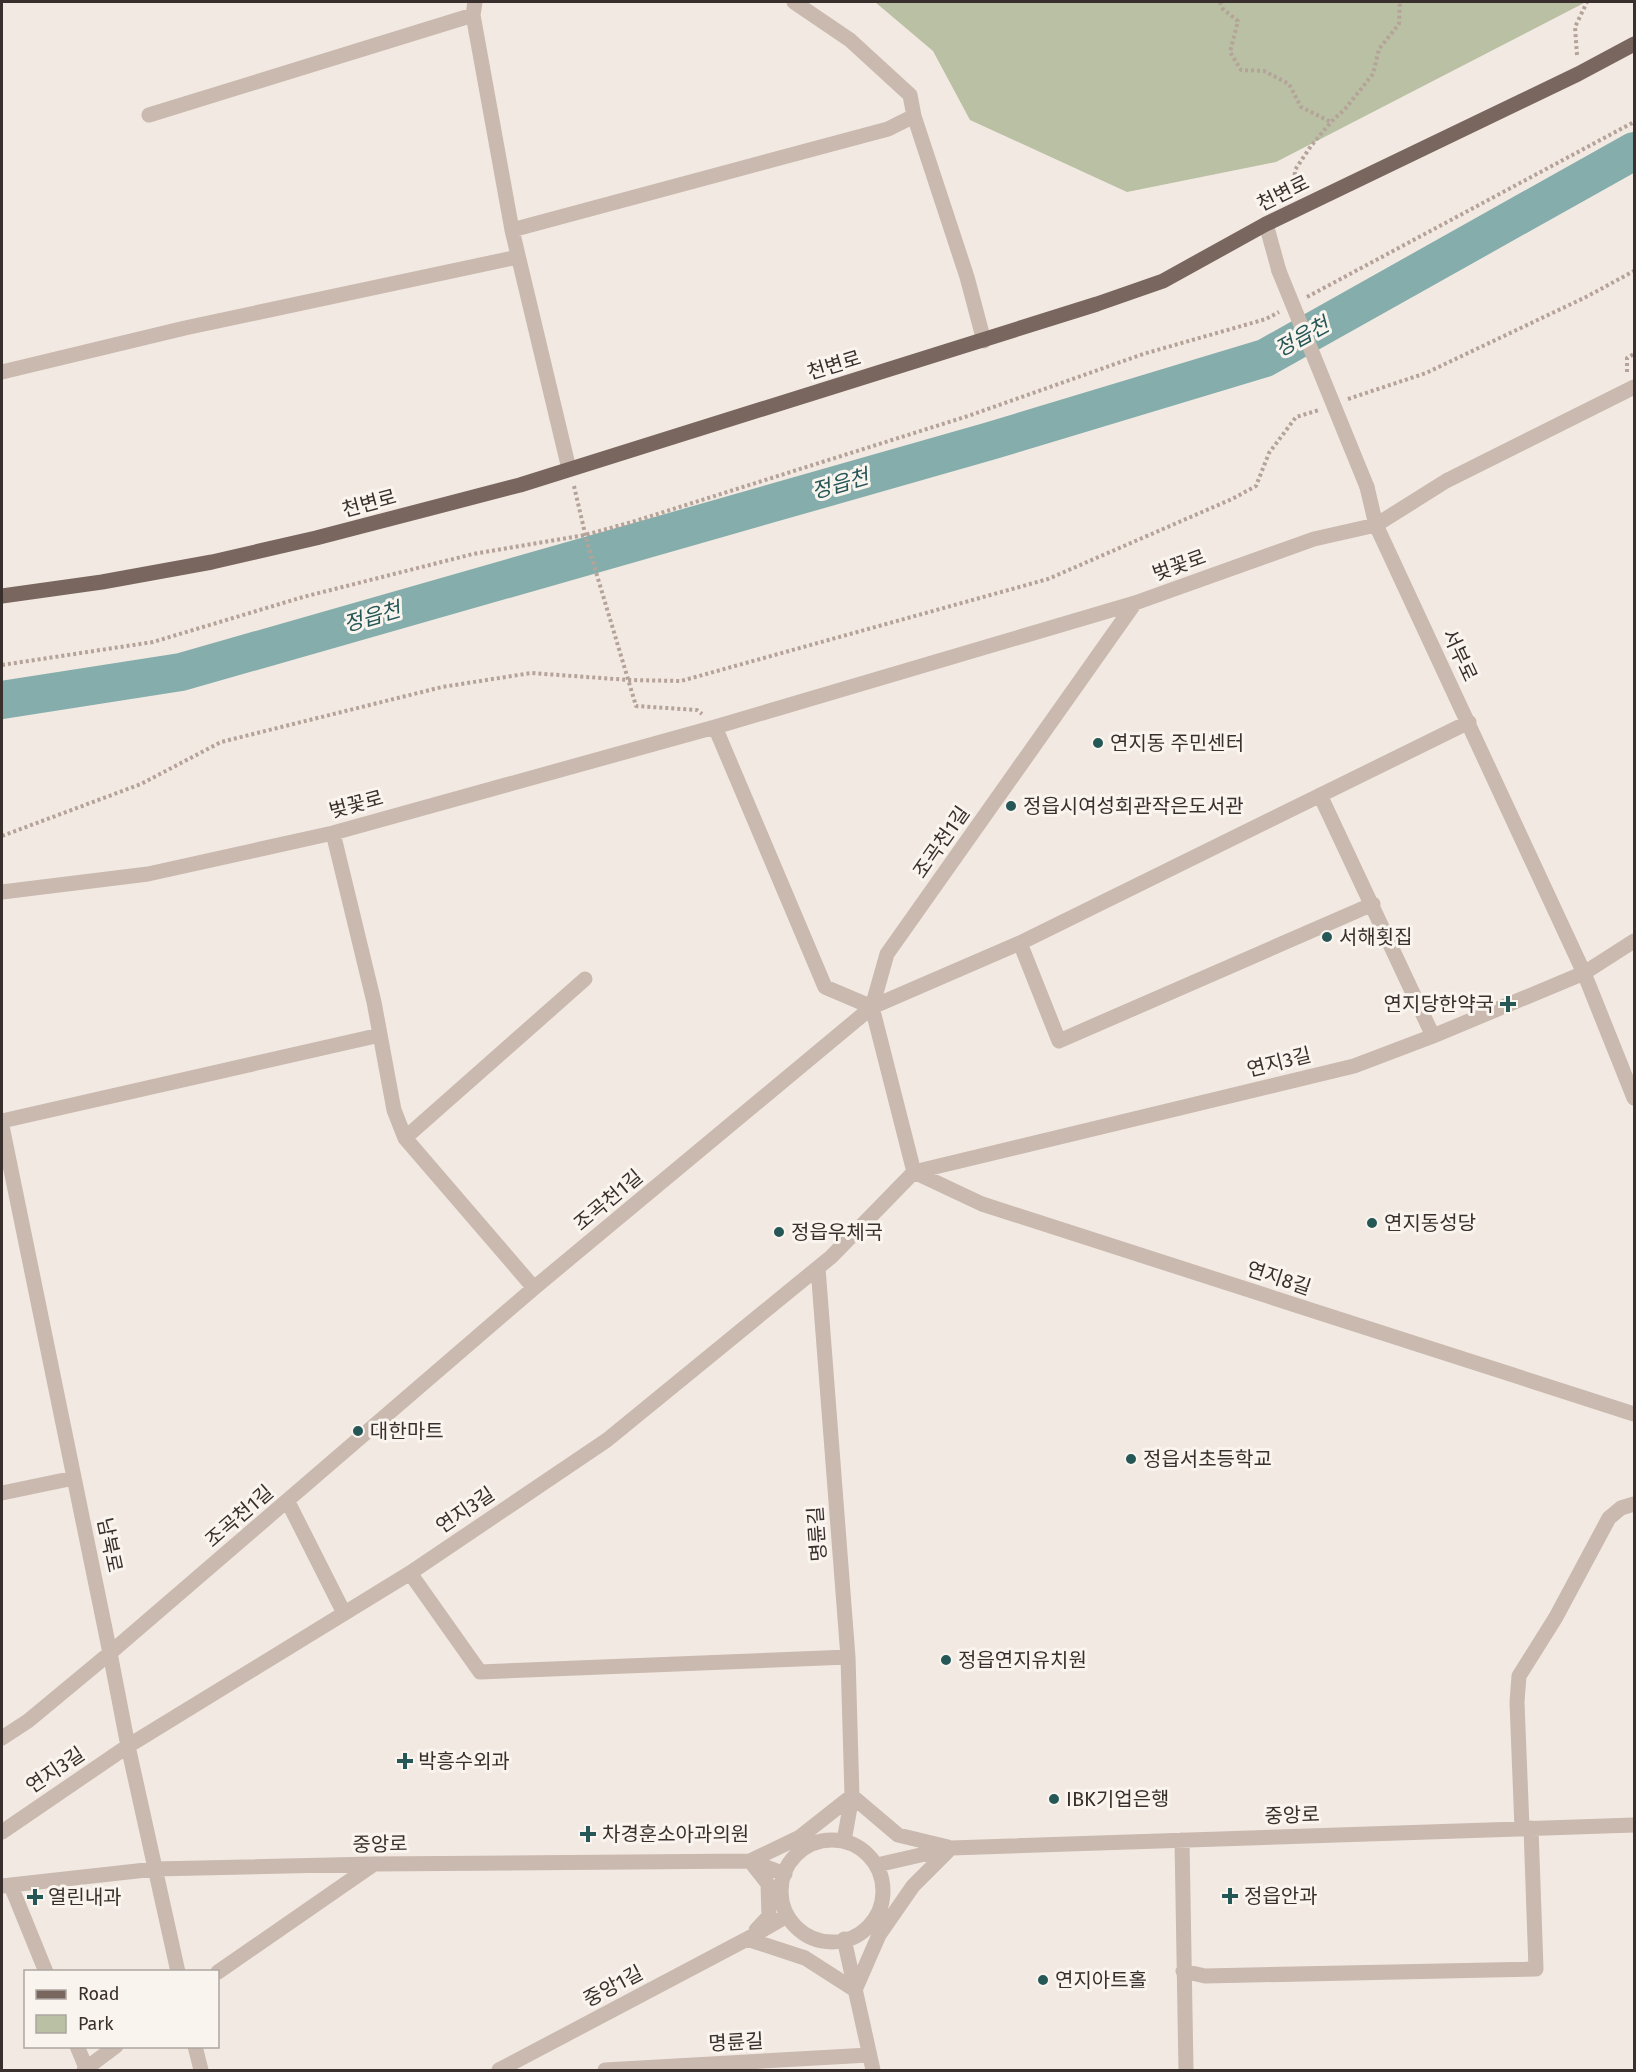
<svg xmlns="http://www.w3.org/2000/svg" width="1636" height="2072" viewBox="0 0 1636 2072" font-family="'Fira Sans','Noto Sans KR',sans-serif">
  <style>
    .green { fill: #b9c0a3 }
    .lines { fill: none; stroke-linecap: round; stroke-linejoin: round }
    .river { stroke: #84adab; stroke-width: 38 }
    .path { stroke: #b5a399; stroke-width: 4; stroke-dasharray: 3 3; stroke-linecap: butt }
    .minor { stroke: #c9b9af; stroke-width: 15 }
    .major { stroke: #79665f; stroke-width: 15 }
    .minor-bridge { stroke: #c9b9af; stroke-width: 15 }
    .poi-dot { fill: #255756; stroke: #faf4ef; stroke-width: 2 }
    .labels { text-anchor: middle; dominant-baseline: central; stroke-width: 6; stroke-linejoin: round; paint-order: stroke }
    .street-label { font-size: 20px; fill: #392f2c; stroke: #faf4ef }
    .poi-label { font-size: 20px; fill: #392f2c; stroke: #faf4ef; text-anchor: start }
    .water-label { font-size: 21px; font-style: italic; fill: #255756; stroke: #faf4ef }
  </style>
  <rect width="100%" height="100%" fill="#f2e9e2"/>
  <!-- green -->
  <path class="green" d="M875,2H1586L1276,162L1127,192L970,120L933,51Z"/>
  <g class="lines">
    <!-- river -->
    <path class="river" d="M2,700L181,672L990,441L1265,358L1634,151"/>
    <!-- path -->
    <path class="path" d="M1220,2L1223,9L1238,21L1230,52L1241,70L1264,71L1289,84L1301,107L1331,122
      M1577,55L1575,27L1587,2
      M1294,193L1295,170L1311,146L1331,122L1345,109L1373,74L1379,49L1399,24L1400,2
      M1307,297L1634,122
      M1627,372V358L1634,354
      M1348,399L1426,373L1586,297L1634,271
      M574,486L587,542L636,706L697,710L702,714
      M2,665L153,642L303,597L473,554L585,535L632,522L968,416L1143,354L1266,319L1279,312
      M2,836L141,784L221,742L442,687L531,673L629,680L681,681L1048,579L1232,499L1256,486L1269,453L1296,417L1319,410"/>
    <!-- minor -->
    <path class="minor" d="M475,2L473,15L512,230L569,469
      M794,2L850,40L910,95L914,116L967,277L984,341
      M149,115L473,15
      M1266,224L1279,271
      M512,230L888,129L914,116
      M2,372L185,328L518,257
      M1367,487L1376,525L1584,973L1634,1098
      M715,727L825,987L872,1007
      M1320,795L1433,1036
      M333,833L374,1002L394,1110L405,1138L534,1288
      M2,892L148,874L333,833L715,727L1135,603L1314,539L1376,525L1446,481L1634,387
      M1020,943L1059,1041L1373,904
      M872,1007L914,1172L982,1204L1634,1414
      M872,1007L1020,943L1469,722
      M2,1121L380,1035
      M2,1126L110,1653L128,1746L178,1972
      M405,1138L585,979
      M818,1268L848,1657L852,1796L844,1841
      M2,1493L74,1478
      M288,1502L344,1613
      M410,1573L480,1672L848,1657
      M2,1738L28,1721L110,1653L534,1288L872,1007L887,954L1135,603
      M852,1796L898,1835L948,1847
      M1522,1828L1517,1702L1519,1676L1556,1617L1609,1518L1621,1508L1634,1504
      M2,1832L128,1746L410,1573L607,1440L831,1257L914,1172L1354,1066L1433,1036L1584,973L1634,941
      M1182,1840L1186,2070
      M781 1891a51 51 0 1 1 102 0a51 51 0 1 1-102 0Z
      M750,1861L800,1837L852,1796
      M750,1861L768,1884L769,1916L756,1930
      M877,1865L951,1848L1634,1825
      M2,1886L155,1869L374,1864L750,1861L785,1874
      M11,1886L46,1972
      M747,1939L805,1958L855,1990
      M844,1939L873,2070
      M1183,1971L1205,1976L1536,1969L1531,1828
      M218,1972L374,1864
      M855,1990L879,1935L913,1886L951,1848
      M77,2046L87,2070
      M195,2046L201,2070
      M84,2070L116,2046
      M499,2070L747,1939L787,1916
      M605,2070L869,2055"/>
    <!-- major -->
    <path class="major" d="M2,596L102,582L212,562L316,538L520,485L1097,304L1163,281L1266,224L1578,74L1634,44"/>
    <!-- minor-bridge -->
    <path class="minor-bridge" d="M1279,271L1367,487"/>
  </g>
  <!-- markers -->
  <g class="poi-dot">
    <circle cx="1098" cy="743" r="6"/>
    <circle cx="1011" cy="806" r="6"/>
    <circle cx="1327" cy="937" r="6"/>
    <path d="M1505 995h6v6h6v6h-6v6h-6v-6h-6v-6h6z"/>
    <circle cx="1372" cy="1223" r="6"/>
    <circle cx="779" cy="1232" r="6"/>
    <circle cx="358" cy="1431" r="6"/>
    <circle cx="1131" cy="1459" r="6"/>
    <circle cx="946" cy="1660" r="6"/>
    <path d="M402 1752h6v6h6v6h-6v6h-6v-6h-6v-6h6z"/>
    <circle cx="1054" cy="1799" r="6"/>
    <path d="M585 1825h6v6h6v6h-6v6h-6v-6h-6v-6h6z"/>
    <path d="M1227 1887h6v6h6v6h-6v6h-6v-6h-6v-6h6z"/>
    <path d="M32 1888h6v6h6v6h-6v6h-6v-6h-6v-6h6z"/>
    <circle cx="1043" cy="1980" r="6"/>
  </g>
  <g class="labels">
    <!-- street labels -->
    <g class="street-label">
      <text transform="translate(1283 193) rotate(-26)">천변로</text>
      <text transform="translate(834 365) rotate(-17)">천변로</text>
      <text transform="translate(369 503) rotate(-15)">천변로</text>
      <text transform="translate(1179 565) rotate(-20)">벚꽃로</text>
      <text transform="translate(1460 655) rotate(65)">서부로</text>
      <text transform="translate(356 804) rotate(-15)">벚꽃로</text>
      <text transform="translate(941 842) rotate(-55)">조곡천1길</text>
      <text transform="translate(1279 1062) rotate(-14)">연지3길</text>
      <text transform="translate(608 1200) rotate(-40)">조곡천1길</text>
      <text transform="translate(1279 1278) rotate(18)">연지8길</text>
      <text transform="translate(465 1510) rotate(-34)">연지3길</text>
      <text transform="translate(239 1516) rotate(-41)">조곡천1길</text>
      <text transform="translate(817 1534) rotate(-94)">명륜길</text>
      <text transform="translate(110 1545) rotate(78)">남북로</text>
      <text transform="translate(55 1770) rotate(-34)">연지3길</text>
      <text transform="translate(1292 1815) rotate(-2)">중앙로</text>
      <text transform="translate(380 1844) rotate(-1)">중앙로</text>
      <text transform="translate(613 1986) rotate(-28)">중앙1길</text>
      <text transform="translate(736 2042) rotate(-3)">명륜길</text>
    </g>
    <!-- poi labels -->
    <g class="poi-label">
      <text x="1110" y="743">연지동 주민센터</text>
      <text x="1023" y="806">정읍시여성회관작은도서관</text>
      <text x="1339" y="937">서해횟집</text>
      <text x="1494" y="1004" text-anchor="end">연지당한약국</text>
      <text x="1384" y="1223">연지동성당</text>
      <text x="791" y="1232">정읍우체국</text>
      <text x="370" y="1431">대한마트</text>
      <text x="1143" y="1459">정읍서초등학교</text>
      <text x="958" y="1660">정읍연지유치원</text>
      <text x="418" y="1761">박흥수외과</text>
      <text x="1066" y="1799">IBK기업은행</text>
      <text x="602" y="1834">차경훈소아과의원</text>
      <text x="1244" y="1896">정읍안과</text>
      <text x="48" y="1897">열린내과</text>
      <text x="1055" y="1980">연지아트홀</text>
    </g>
    <!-- water labels -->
    <g class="water-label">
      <text transform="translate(1302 337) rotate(-29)">정읍천</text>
      <text transform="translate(840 484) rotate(-16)">정읍천</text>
      <text transform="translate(372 617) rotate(-16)">정읍천</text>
    </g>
  </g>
  <!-- border -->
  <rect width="1636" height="2072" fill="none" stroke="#392f2c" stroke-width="6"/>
  <!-- legend -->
  <rect x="24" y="1970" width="195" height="78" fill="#faf4ef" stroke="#ada5a1" stroke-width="1.5"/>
  <rect x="36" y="1990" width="30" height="9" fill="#79665f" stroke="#ada5a1" stroke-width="1.5"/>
  <text x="78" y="2000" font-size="18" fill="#392f2c">Road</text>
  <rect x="36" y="2015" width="30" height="18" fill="#b9c0a3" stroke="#ada5a1" stroke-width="1.5"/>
  <text x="78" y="2030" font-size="18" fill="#392f2c">Park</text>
</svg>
